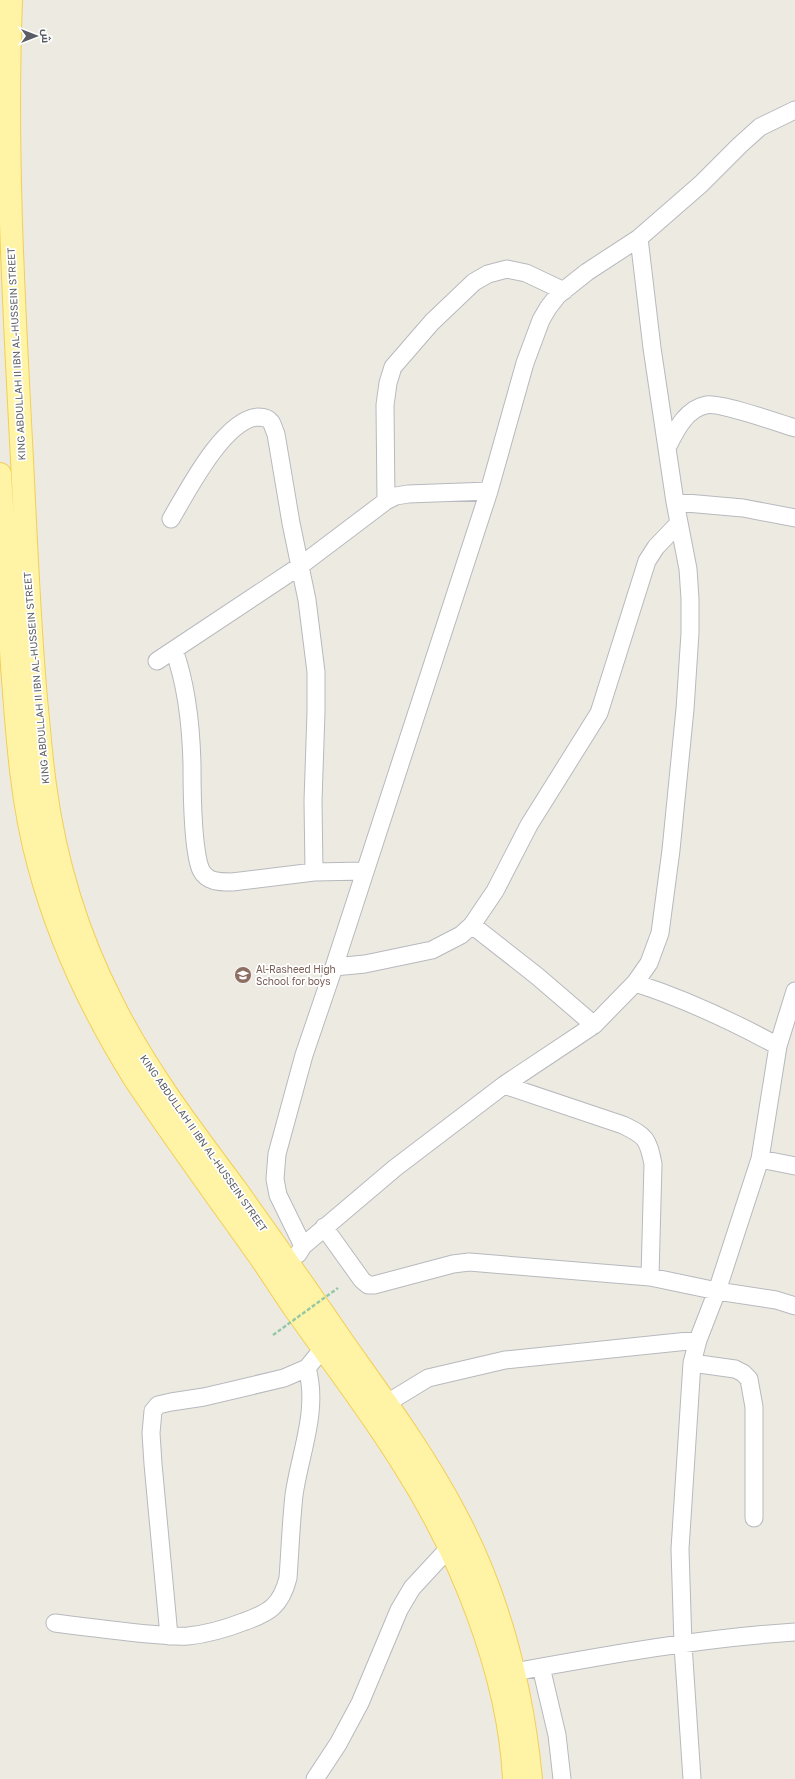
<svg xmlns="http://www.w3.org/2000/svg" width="795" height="1779" viewBox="0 0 795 1779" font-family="'Golos Text',Cairo,sans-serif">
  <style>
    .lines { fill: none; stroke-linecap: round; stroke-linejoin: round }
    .minor-casing { stroke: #b7b9be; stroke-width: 19 }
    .major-casing { stroke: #f3ce55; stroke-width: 24 }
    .minor { stroke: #fff; stroke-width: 17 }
    .major { stroke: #fff4a5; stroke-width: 22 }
    .path-bridge { stroke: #96c7a6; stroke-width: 2.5; stroke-dasharray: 4 2; stroke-linecap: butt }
    .labels { text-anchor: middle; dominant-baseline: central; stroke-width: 3.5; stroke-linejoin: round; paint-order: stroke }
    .street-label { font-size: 10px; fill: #5a5d63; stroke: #fff }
    .education-label { font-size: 10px; fill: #785e54; stroke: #fff; text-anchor: start }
  </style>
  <rect width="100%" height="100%" fill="#edebe1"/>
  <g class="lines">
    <!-- minor casing -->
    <g class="minor-casing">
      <path id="minor" d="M668,446C676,430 686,409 706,405C719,402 779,423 795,428
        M386,501L385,405L388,383L393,367L432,322L474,282L488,274L507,269L526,273L564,291
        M675,502L743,508L795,518
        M171,519C187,492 224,419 258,417C263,417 268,418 271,422C273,425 274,430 276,434L291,523L307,600L316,672V712L313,801L314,872
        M174,650C187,686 191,725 192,764C192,792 192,821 196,849C197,855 198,864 201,870C207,882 219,882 232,882L314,872L365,871
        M157,661L300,566L386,501L396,496L408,494L489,491
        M472,925L537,976L594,1025
        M334,967L365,964L432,950L461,935L472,925L495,891L529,825L599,713L647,561L656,547L679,523
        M635,983C685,999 732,1021 778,1046
        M504,1085L623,1125C646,1136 648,1139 653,1164L650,1277
        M760,1159L795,1166
        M324,1227L362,1280L368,1285H374L453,1264L469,1262L650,1277L717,1291L776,1300L795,1306
        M303,1246L278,1195L275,1179L277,1154L304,1055L334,967L489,491L525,363L541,320L548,308L558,295L587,272L639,238L701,184L740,145L760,127L795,110
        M298,1254L303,1246L395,1168L504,1085L594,1025L635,983L649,963L660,933L671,850L685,709L690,633V599L688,569L675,502L652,348L639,238
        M692,1363L735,1369L743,1373L749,1379L754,1407V1518
        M387,1403L428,1378L505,1360L698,1340
        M55,1623C86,1627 117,1631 148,1634C161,1635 175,1637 188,1636C207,1634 225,1629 243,1622C269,1613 281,1606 288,1578C290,1551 291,1523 294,1495C300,1453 319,1410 307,1368
        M169,1636L153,1464L151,1433L153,1411L158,1405L171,1402L204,1397L284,1378L307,1368L324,1347
        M541,1667L557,1735L562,1779
        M514,1672C607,1655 701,1638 795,1632
        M315,1779L338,1744L360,1703L399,1610L412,1588L449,1548
        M692,1779L683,1645L680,1549L692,1363L698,1340L717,1291L760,1159L778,1046L795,991"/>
    </g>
    <!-- major casing -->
    <g class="major-casing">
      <path id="major" d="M11,0C5,154 14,307 22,460C26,540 29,620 36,699C39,728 41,757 45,785C55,861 78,936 113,1004C146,1070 191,1129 235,1188C272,1240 309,1292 345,1345C384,1400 424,1454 455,1513C499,1595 522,1687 531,1779
        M0,474C4,538 8,602 12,666C17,733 21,801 39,866C59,941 93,1012 134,1078C175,1139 218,1198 260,1257C271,1273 281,1289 292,1305C329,1358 369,1409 403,1464C460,1553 509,1673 514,1779"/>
    </g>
    <!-- minor -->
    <use href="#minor" class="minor"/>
    <!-- major -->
    <use href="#major" class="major"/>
    <!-- path-bridge -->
    <path class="path-bridge" d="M273,1335L338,1288"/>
  </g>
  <!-- icons -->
  <defs>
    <g id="school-disc" transform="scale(0.9)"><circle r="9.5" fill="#8d6e63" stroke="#fff"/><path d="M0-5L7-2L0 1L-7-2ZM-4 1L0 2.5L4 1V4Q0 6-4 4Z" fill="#fff"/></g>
  </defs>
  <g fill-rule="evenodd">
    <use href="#school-disc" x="243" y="975"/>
  </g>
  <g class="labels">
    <!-- street labels -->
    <g class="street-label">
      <text transform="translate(16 354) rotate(-93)">KING ABDULLAH II IBN AL-HUSSEIN STREET</text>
      <text transform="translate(36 678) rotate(-95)">KING ABDULLAH II IBN AL-HUSSEIN STREET</text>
      <text transform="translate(204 1143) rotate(55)">KING ABDULLAH II IBN AL-HUSSEIN STREET</text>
    </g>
    <!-- education labels -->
    <g class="education-label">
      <text x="256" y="969">Al-Rasheed High<tspan x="256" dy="12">School for boys</tspan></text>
    </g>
  </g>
  <!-- north arrow -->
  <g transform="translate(36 36) rotate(90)" stroke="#ffffff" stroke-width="3" paint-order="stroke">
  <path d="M0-3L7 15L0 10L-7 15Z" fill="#5a5d63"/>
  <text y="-6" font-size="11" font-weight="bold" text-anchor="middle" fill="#5a5d63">ش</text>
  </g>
</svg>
